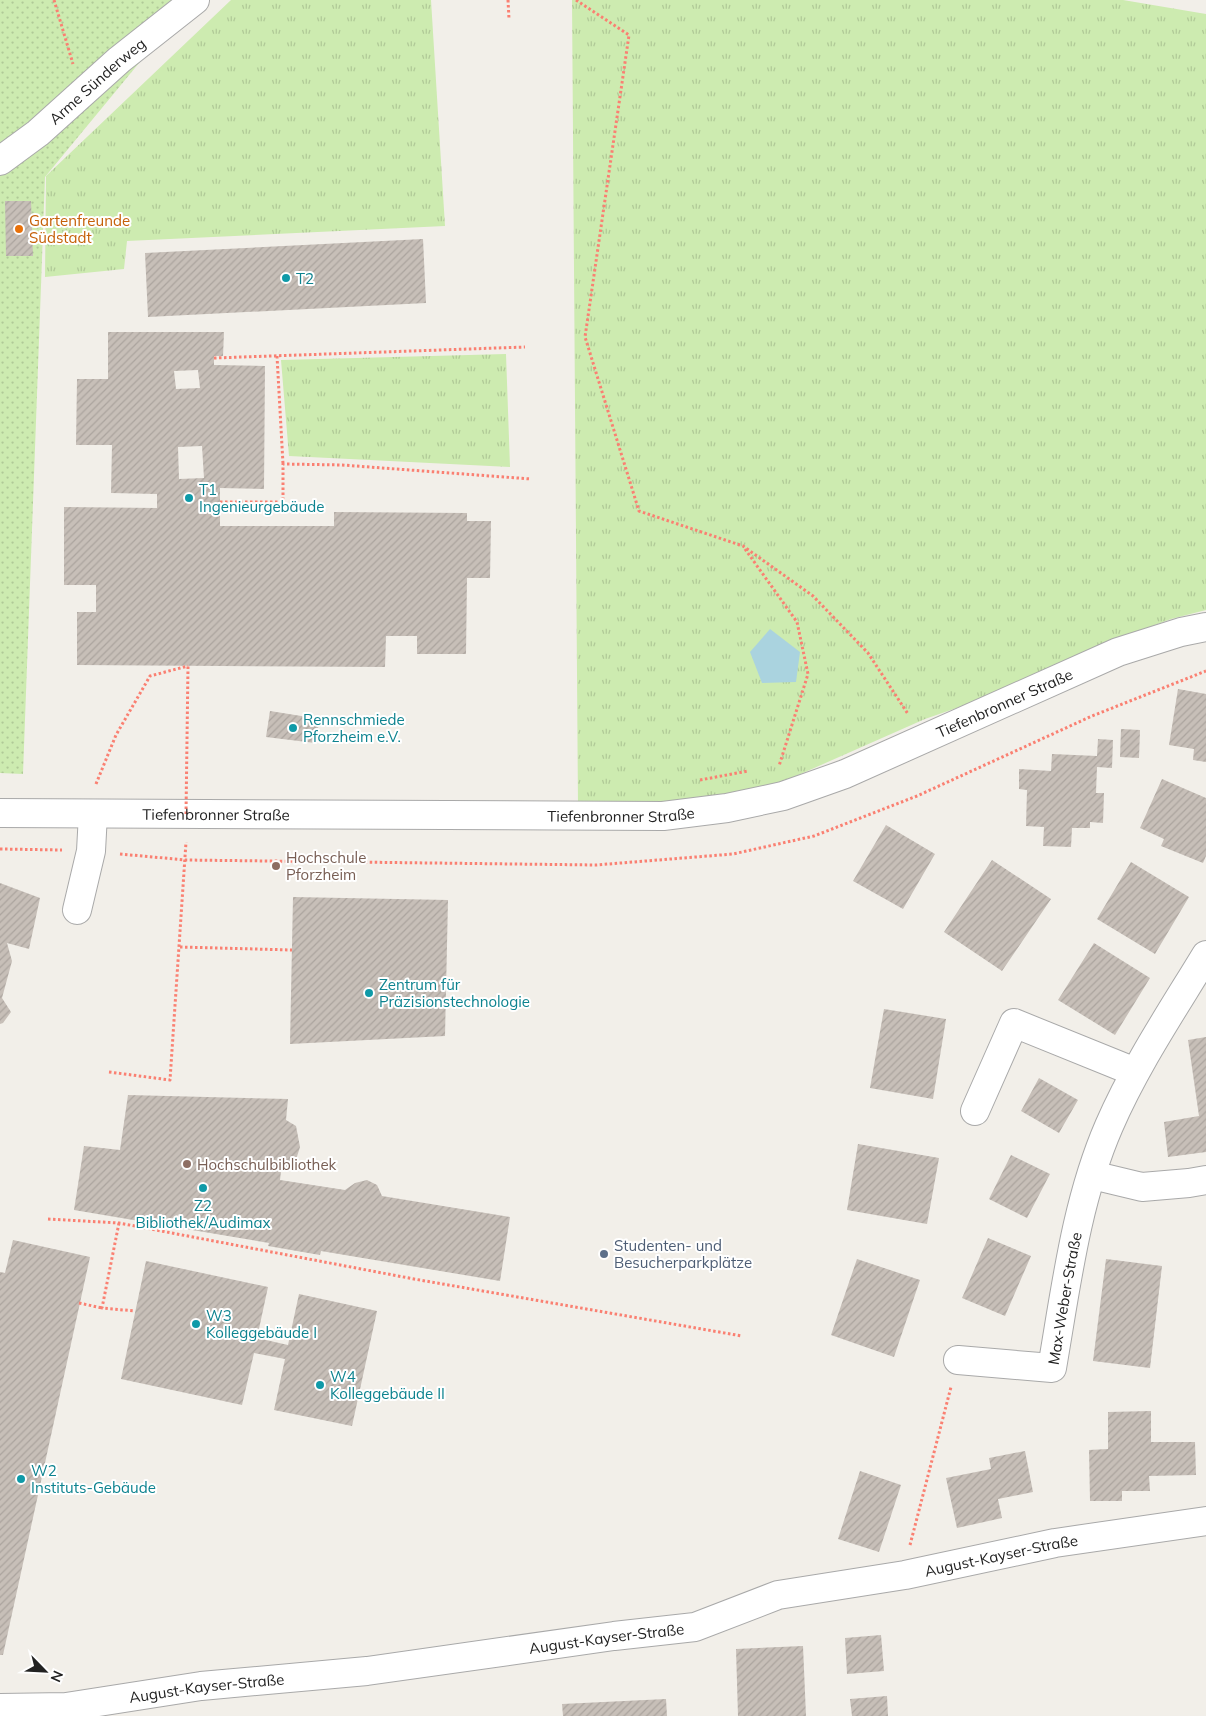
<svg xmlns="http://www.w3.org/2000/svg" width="1206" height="1716" viewBox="0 0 1206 1716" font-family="Mulish,sans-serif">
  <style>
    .grass { fill: url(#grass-tufts) }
    .garden { fill: url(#garden-dots) }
    .water { fill: #aad3df }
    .building { fill: url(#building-hatch); fill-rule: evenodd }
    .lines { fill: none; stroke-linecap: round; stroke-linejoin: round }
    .minor-casing { stroke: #a9a9a9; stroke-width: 30 }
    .path { stroke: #fa8072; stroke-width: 3; stroke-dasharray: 2.5 2.5; stroke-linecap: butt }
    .minor { stroke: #fff; stroke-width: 28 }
    .path-bridge { stroke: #fa8072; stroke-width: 3; stroke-dasharray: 2.5 2.5; stroke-linecap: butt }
    .food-dot { fill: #e8710a; stroke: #fff; stroke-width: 2 }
    .culture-dot { fill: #0f9aa8; stroke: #fff; stroke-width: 2 }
    .education-dot { fill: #8d6e63; stroke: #fff; stroke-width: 2 }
    .service-dot { fill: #5c6f8a; stroke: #fff; stroke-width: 2 }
    .labels { text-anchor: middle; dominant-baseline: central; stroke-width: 4; stroke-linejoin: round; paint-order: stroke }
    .street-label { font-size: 15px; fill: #222; stroke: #fff }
    .food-label { font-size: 15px; fill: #c56008; stroke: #fff; text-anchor: start }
    .culture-label { font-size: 15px; fill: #0d838f; stroke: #fff; text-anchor: start }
    .education-label { font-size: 15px; fill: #785e54; stroke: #fff; text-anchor: start }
    .service-label { font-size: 15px; fill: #4e5e75; stroke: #fff; text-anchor: start }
  </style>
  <defs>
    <pattern id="grass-tufts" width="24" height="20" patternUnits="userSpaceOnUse" patternTransform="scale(1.25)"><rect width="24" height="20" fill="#cdebb0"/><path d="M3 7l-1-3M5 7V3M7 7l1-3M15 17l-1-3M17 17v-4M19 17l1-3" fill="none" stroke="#b0c997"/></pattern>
    <pattern id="garden-dots" width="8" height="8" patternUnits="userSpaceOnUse" patternTransform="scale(1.25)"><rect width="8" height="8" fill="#cdebb0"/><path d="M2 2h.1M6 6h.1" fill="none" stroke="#b0c997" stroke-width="1.8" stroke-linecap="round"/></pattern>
    <pattern id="building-hatch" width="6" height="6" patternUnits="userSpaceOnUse" patternTransform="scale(1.25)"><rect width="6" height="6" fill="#c7bfb8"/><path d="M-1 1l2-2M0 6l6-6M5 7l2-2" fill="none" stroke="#aba49e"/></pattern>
  </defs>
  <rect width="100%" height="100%" fill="#f2efe9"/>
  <!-- grass -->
  <path class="grass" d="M231,0H431L445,226L127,241L124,269L45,277L46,176Z
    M572,0H1123L1206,14V610L1171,619L1094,648L1017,687L925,719L778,784L674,803L578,808Z
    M506,354L510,467L289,456L281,360Z"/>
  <!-- garden -->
  <path class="garden" d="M0,0H191L45,177L23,774L0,773Z"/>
  <!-- water -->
  <path class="water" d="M770,629L800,652L796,682L762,683L750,652Z"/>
  <!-- building -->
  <path class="building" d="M5,201H31L33,256H6Z
    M423,239L426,303L148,317L145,253Z
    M108,332H224L223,356H214V365L265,366L264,489L220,488V526H334V512L467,513V521H491L490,578H467L466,654H417V636H386L385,667L77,665V612H96V585H64V507L157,508V494L111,493L112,445H76L77,379H108ZM198,370L200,388L176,389L174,371ZM202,446L204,478L179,479L178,447Z
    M1178,689L1206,694V762L1193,760L1194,749L1169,745Z
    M270,711L320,719L315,743L266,737Z
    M1121,729L1140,730L1139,758L1120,757Z
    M1098,739L1113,740L1112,768L1097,767L1096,793H1104L1103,823L1090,822V828H1072L1071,847L1043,846L1044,827L1026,826L1027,790L1019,789V769L1051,771L1052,754L1097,756Z
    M1162,779L1206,798V856L1203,863L1161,846L1164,839L1140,828Z
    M886,825L935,854L903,909L853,881Z
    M992,860L1051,899L1002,971L944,932Z
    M1131,862L1189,897L1155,954L1097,919Z
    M0,883L40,898L29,949L7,943L12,961L2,998L11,1012L3,1023L0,1024Z
    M293,897L448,900L445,1036L290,1044Z
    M1094,943L1150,978L1115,1035L1058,1000Z
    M884,1009L946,1019L933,1099L870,1088Z
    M1206,1037V1152L1168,1157L1164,1122L1199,1116L1188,1040Z
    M1039,1078L1078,1100L1059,1133L1021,1111Z
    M128,1095L288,1099L286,1120L296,1126L300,1147L294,1166L281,1171L280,1180L345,1190L355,1183L367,1180L377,1185L382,1196L510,1217L500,1281L321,1251L320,1255L268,1246L269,1243L74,1210L84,1146L120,1150Z
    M858,1144L939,1158L927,1224L847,1210Z
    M1011,1155L1050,1174L1027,1218L989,1199Z
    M988,1238L1031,1256L1005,1316L962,1298Z
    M13,1240L90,1257L3,1655H0V1272L5,1273Z
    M857,1259L920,1280L894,1357L831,1335Z
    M1106,1259L1162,1266L1150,1368L1093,1361Z
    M146,1261L268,1287L257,1338L288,1345L299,1294L377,1311L352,1426L274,1410L285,1359L254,1353L242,1405L121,1379Z
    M1151,1411V1442H1195L1196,1475L1149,1476L1150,1491H1122V1501H1090L1089,1450L1108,1449V1412Z
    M1025,1451L1033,1492L998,1499L1002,1518L957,1528L946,1478L991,1469L989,1458Z
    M860,1471L901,1485L879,1552L838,1539Z
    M881,1635L884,1671L847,1674L845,1638Z
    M803,1646L806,1716H738L736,1649Z
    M887,1696L888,1716H852L850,1699Z
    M666,1699L667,1716H563L562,1704Z"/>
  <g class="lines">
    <!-- minor casing -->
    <g class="minor-casing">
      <g id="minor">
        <path id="s1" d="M0,161L38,133L119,60L195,0"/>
        <path id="s2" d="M0,813L663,816L727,808L783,796L845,774L1118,652L1181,632L1206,627"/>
        <path d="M77,910L91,851L93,814"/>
        <path d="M975,1111L1014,1023L1135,1072"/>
        <path d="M1092,1175L1142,1187L1189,1183L1206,1180"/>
        <path id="s3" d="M958,1360L1052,1368C1066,1287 1076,1202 1109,1126C1135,1066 1172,1011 1206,955"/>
        <path id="s4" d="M0,1708L66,1707L201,1686L367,1671L614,1636L695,1627L778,1595L905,1575L1055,1543L1206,1521"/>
      </g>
    </g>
    <!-- path -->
    <path class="path" d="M54,0L73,64
      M508,0L509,19
      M576,0L629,35L585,337L639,511L743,546L813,596L868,653L908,714
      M277,356L283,464
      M214,358L525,347
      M220,502H283V464L342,465L531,479
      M745,549L797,622L808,674L779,766
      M700,780L748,771
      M96,784L116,735L150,676L188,666
      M0,849L62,850
      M120,854L186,860L596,865L733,854L814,836L917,796L1092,716L1206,671
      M180,947L292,950
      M109,1072L170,1080L186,842
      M48,1219L119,1223L414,1279L742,1336
      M119,1223L102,1308L135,1311
      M79,1303L102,1308
      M910,1545L951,1387"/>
    <!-- minor -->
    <use href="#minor" class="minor"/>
    <!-- path-bridge -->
    <path class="path-bridge" d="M186,814L188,666"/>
  </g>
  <!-- markers -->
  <circle class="food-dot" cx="19" cy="229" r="5"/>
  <g class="culture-dot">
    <circle cx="286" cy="278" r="5"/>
    <circle cx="189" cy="498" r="5"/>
    <circle cx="293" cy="728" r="5"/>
    <circle cx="369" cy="993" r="5"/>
    <circle cx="203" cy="1188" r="5"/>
    <circle cx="196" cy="1324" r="5"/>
    <circle cx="320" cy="1385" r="5"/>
    <circle cx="21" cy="1479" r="5"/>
  </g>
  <g class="education-dot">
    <circle cx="276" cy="866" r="5"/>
    <circle cx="187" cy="1164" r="5"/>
  </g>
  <circle class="service-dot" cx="604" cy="1254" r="5"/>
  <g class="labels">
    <!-- street labels -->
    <g class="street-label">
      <text stroke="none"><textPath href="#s1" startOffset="126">Arme Sünderweg</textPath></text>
      <text stroke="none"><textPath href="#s2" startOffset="1025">Tiefenbronner Straße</textPath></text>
      <text stroke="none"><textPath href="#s2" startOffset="621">Tiefenbronner Straße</textPath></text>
      <text stroke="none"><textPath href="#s2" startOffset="216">Tiefenbronner Straße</textPath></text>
      <text stroke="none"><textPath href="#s3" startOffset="165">Max-Weber-Straße</textPath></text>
      <text stroke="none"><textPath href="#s4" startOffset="1016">August-Kayser-Straße</textPath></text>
      <text stroke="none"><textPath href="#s4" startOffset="611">August-Kayser-Straße</textPath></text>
      <text stroke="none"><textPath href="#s4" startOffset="208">August-Kayser-Straße</textPath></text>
    </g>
    <!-- food labels -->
    <g class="food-label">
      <text x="29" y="220">Gartenfreunde<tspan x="29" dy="17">Südstadt</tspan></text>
    </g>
    <!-- culture labels -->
    <g class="culture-label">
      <text x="296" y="278">T2</text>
      <text x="199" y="489">T1<tspan x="199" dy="17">Ingenieurgebäude</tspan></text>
      <text x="303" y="719">Rennschmiede<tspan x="303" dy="17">Pforzheim e.V.</tspan></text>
      <text x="379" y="984">Zentrum für<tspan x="379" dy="17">Präzisionstechnologie</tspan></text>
      <text x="203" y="1205" text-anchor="middle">Z2<tspan x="203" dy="17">Bibliothek/Audimax</tspan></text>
      <text x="206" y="1315">W3<tspan x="206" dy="17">Kolleggebäude I</tspan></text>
      <text x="330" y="1376">W4<tspan x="330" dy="17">Kolleggebäude II</tspan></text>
      <text x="31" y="1470">W2<tspan x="31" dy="17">Instituts-Gebäude</tspan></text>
    </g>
    <!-- education labels -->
    <g class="education-label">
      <text x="286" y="857">Hochschule<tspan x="286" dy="17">Pforzheim</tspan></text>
      <text x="197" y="1164">Hochschulbibliothek</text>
    </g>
    <!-- service labels -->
    <g class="service-label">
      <text x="614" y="1245">Studenten- und<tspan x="614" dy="17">Besucherparkplätze</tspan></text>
    </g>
  </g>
  <!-- north arrow -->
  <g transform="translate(45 1671) rotate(114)" stroke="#ffffff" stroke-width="4" paint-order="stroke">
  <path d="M0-4L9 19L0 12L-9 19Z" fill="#222222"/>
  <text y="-8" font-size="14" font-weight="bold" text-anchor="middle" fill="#222222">N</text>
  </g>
</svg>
